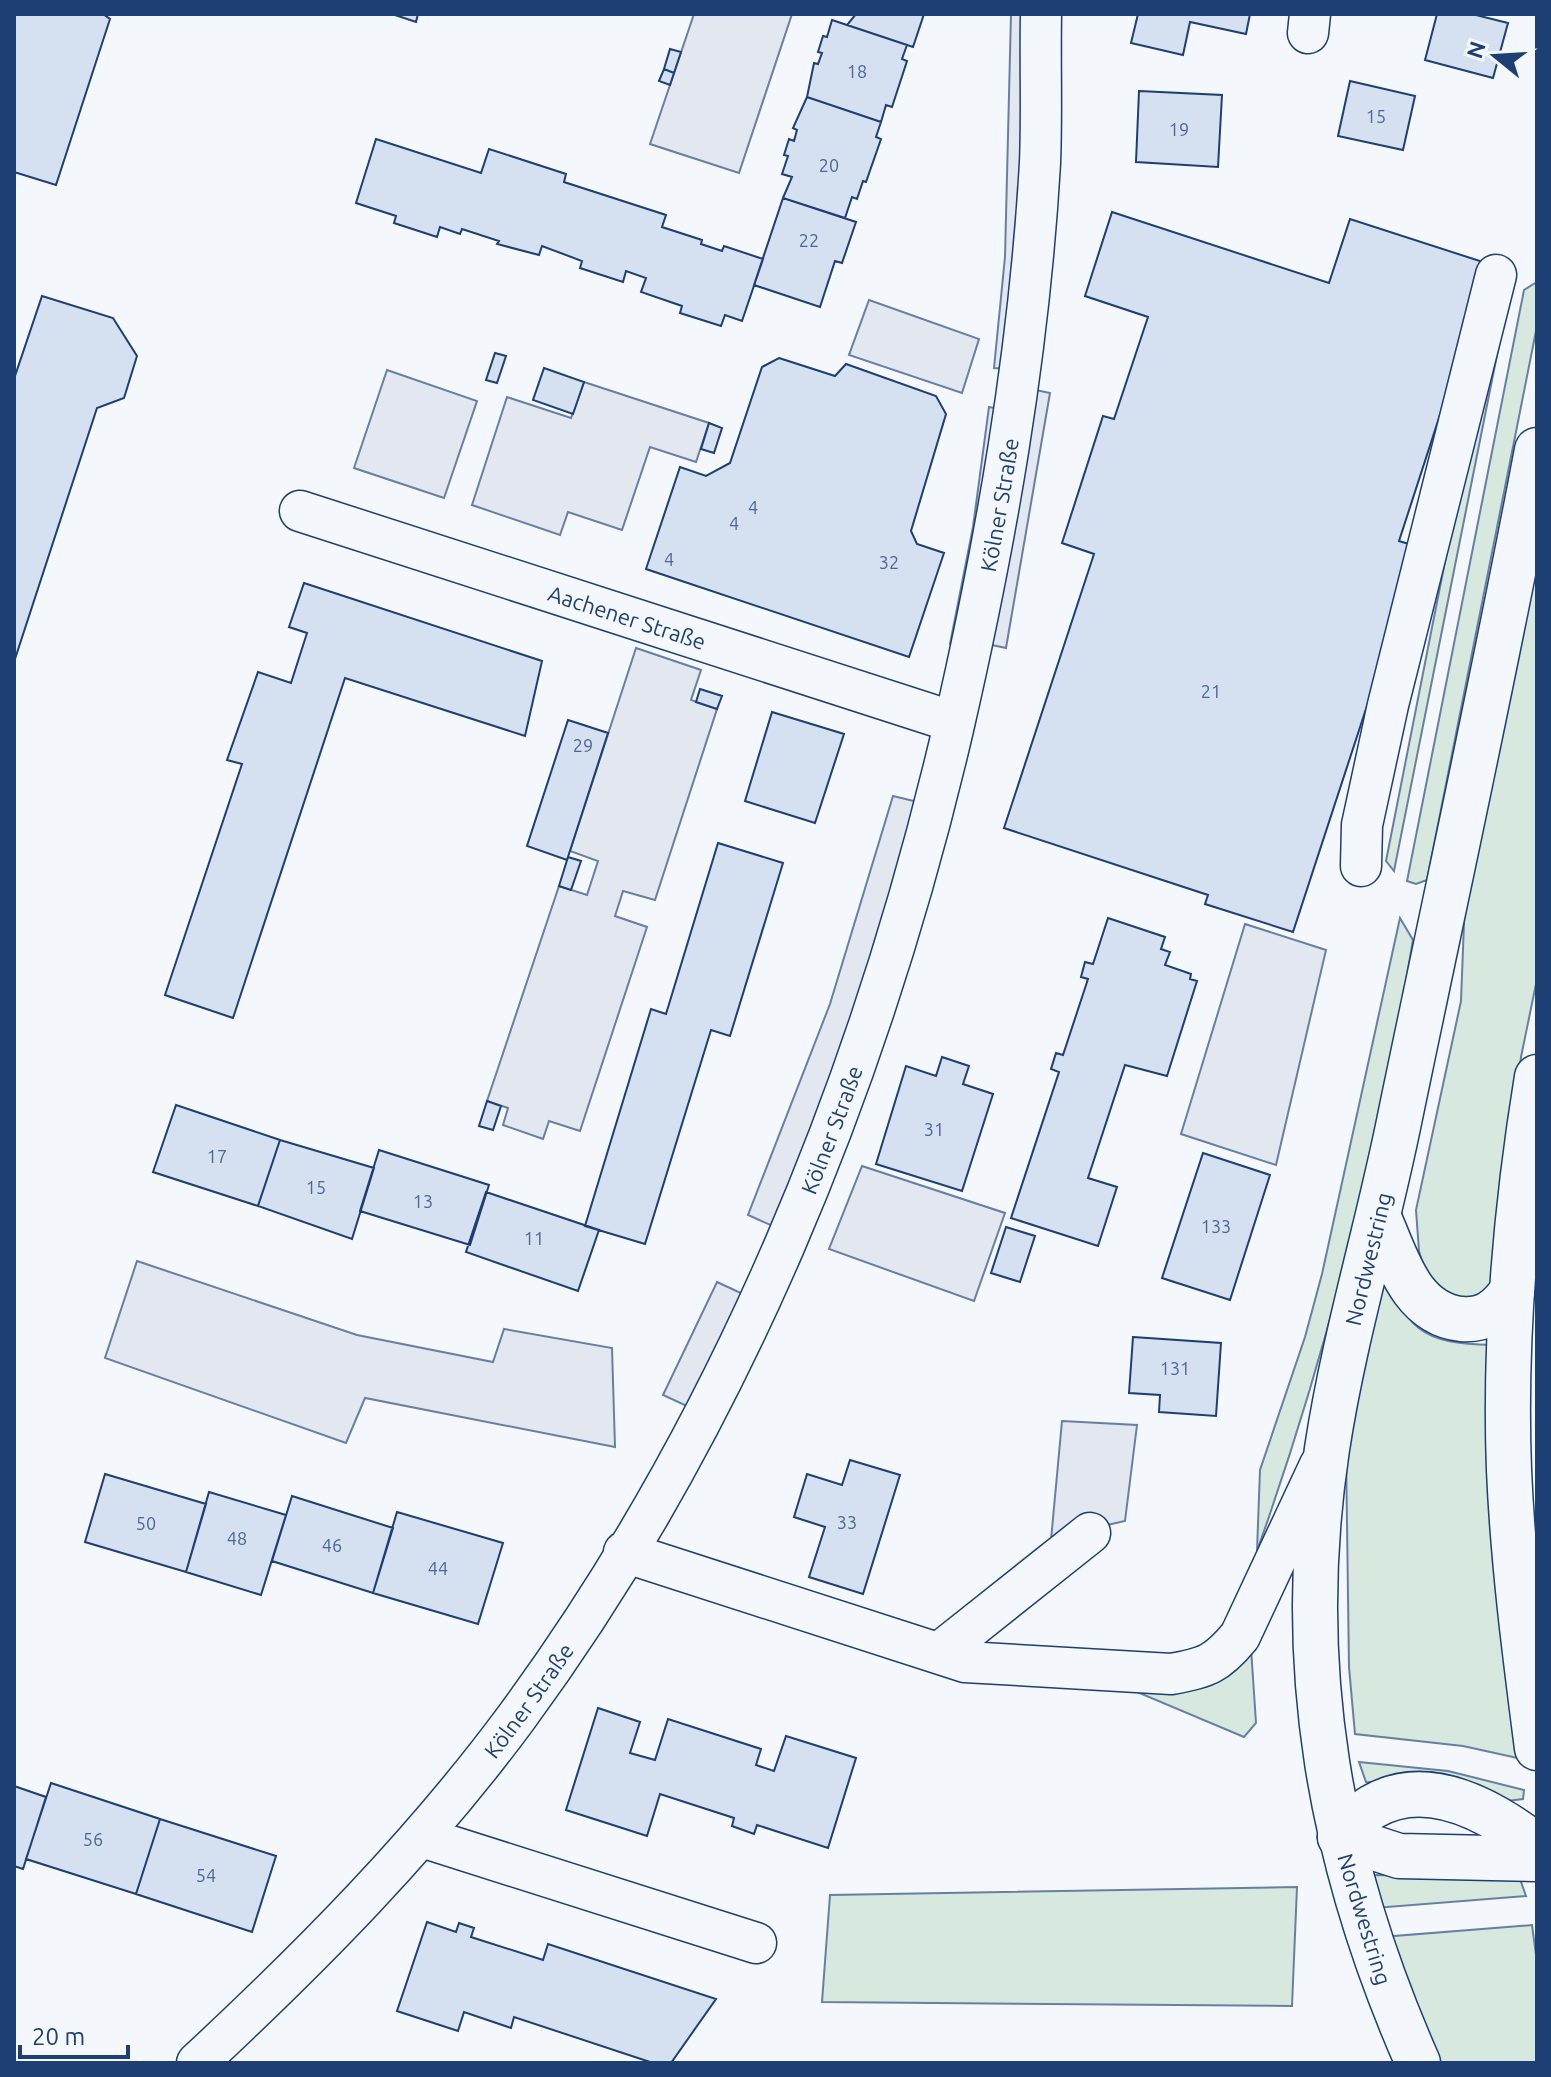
<svg xmlns="http://www.w3.org/2000/svg" width="1551" height="2077" viewBox="0 0 1551 2077" font-family="Ubuntu,sans-serif">
  <style>
    .green { fill: #d7e8df; stroke: #687fa3; stroke-width: 2 }
    .parking { fill: #e3e8f0; stroke: #687fa3; stroke-width: 2 }
    .building { fill: #d5e0f0; stroke: #1d3f73; stroke-width: 2 }
    .lines { fill: none; stroke-linecap: round; stroke-linejoin: round }
    .minor-casing { stroke: #1d3f73; stroke-width: 43 }
    .major-casing { stroke: #1d3f73; stroke-width: 47 }
    .minor { stroke: #f4f7fb; stroke-width: 40 }
    .major { stroke: #f4f7fb; stroke-width: 44 }
    .labels { text-anchor: middle; dominant-baseline: central; stroke-width: 6; stroke-linejoin: round; paint-order: stroke }
    .number-label { font-size: 18px; fill: #4b6792 }
    .street-label { font-size: 22px; fill: #1d3f73; stroke: #f4f7fb }
  </style>
  <rect width="100%" height="100%" fill="#f4f7fb"/>
  <!-- green -->
  <path class="green" d="M1537,282V326L1427,880L1416,884L1407,881L1524,290Z
    M1509,295L1394,871L1386,861L1494,313Z
    M1537,532V979L1521,1057L1491,1290L1468,1300L1443,1295L1425,1272L1419,1251L1416,1210L1461,1001L1465,897Z
    M1400,918L1413,940C1379,1146 1327,1354 1257,1551L1260,1470L1305,1337L1322,1274Z
    M1388,1260C1401,1329 1422,1344 1493,1345L1522,1759L1463,1746L1355,1734L1349,1667L1346,1452Z
    M1251,1648L1256,1723L1244,1737L1125,1687Z
    M1359,1762L1448,1771L1524,1790L1523,1799L1507,1801L1416,1785L1366,1782Z
    M1376,1875L1512,1877L1520,1879L1526,1896L1375,1908L1370,1879Z
    M1297,1887L1292,2006L822,2002L830,1895Z
    M1532,1925L1537,1962V2063H1435L1382,1937Z"/>
  <!-- parking -->
  <path class="parking" d="M694,14H792L739,173L650,144Z
    M1011,14H1022L1021,167L1006,369L994,368L1005,257Z
    M869,300L979,339L962,393L849,355Z
    M387,370L477,401L444,498L354,468Z
    M584,382L709,423L696,462L650,447L622,530L568,512L560,535L472,505L507,397L571,418Z
    M1031,389L1050,393L1006,648L987,644Z
    M989,407L1000,409L958,654L950,644L973,527Z
    M636,648L701,670L691,700L717,709L655,900L623,891L615,916L647,927L580,1131L549,1121L543,1139L503,1125L508,1108L487,1101L559,886L587,895L598,861L570,851Z
    M893,796L922,803L858,1013L775,1227L748,1215L830,1004Z
    M1245,924L1326,950L1276,1165L1181,1134Z
    M862,1166L1005,1213L974,1301L829,1249Z
    M137,1261L357,1335L493,1362L504,1329L612,1348L615,1447L365,1398L346,1443L105,1358Z
    M717,1282L743,1294L689,1407L663,1395Z
    M1062,1421L1137,1425L1125,1521L1085,1530L1050,1551Z"/>
  <!-- building -->
  <path class="building" d="M14,14H103L110,19L56,185L14,172Z
    M392,14H418L416,22Z
    M856,14H924L913,47L847,25Z
    M1138,14H1250L1246,34L1190,22L1183,55L1131,43Z
    M1437,14H1472L1508,23L1493,78L1425,60Z
    M832,20L907,45L902,59L907,61L892,107L886,105L881,122L807,97L814,63L818,64L822,53L818,52L823,36L827,37Z
    M670,49L681,52L674,73L664,69Z
    M664,69L674,73L670,85L659,81Z
    M1350,81L1415,96L1403,150L1338,136Z
    M1139,91L1222,95L1218,167L1136,162Z
    M807,97L881,122L876,137L881,139L866,182L863,181L857,199L852,197L845,218L783,198L792,177L782,174L788,156L784,155L789,139L794,141L797,130L793,128Z
    M376,139L481,173L489,149L566,174L564,182L666,215L662,227L702,240L701,244L722,251L724,246L763,259L742,321L725,315L721,326L680,313L682,306L641,292L646,278L626,271L623,282L580,268L582,261L542,246L539,255L497,244L499,241L462,229L460,234L440,227L437,237L394,223L396,216L356,203Z
    M783,198L856,222L842,263L835,261L820,307L754,285Z
    M1112,212L1329,283L1350,219L1489,264L1399,541L1419,547L1293,932L1205,904L1208,895L1004,828L1094,554L1062,543L1103,416L1114,419L1148,317L1085,296Z
    M42,296L113,318L137,356L124,398L97,408L14,662V379Z
    M495,353L506,356L497,383L486,380Z
    M779,358L835,376L846,364L936,396L946,414L911,531L917,544L944,553L909,657L646,569L680,467L706,476L730,463L762,367Z
    M544,368L584,382L573,414L533,400Z
    M709,423L722,428L714,453L701,449Z
    M304,583L542,661L525,736L345,678L233,1018L165,995L242,764L227,760L258,672L291,683L307,633L289,627Z
    M700,689L722,696L717,709L696,702Z
    M772,712L844,734L815,823L745,801Z
    M568,720L608,733L567,860L527,846Z
    M718,843L783,863L730,1036L711,1030L645,1244L585,1226L651,1009L666,1014Z
    M568,857L581,861L571,890L559,886Z
    M1108,918L1165,937L1161,949L1170,952L1165,965L1191,974L1190,979L1197,981L1167,1076L1125,1065L1088,1178L1117,1187L1098,1246L1011,1218L1059,1072L1051,1069L1056,1053L1063,1055L1088,979L1081,977L1085,962L1093,964Z
    M942,1057L969,1066L963,1084L993,1094L962,1191L876,1164L906,1066L936,1076Z
    M487,1101L501,1106L493,1130L479,1126Z
    M176,1105L280,1140L258,1206L153,1172Z
    M280,1140L374,1168L352,1239L258,1206Z
    M379,1150L489,1185L470,1245L360,1211Z
    M1203,1153L1270,1175L1230,1300L1162,1278Z
    M486,1192L599,1230L578,1291L466,1252Z
    M1006,1227L1035,1236L1020,1282L991,1273Z
    M1133,1337L1221,1343L1216,1416L1159,1412L1160,1395L1129,1393Z
    M850,1460L900,1475L863,1594L809,1577L825,1527L794,1517L807,1474L842,1485Z
    M105,1474L206,1504L186,1572L85,1542Z
    M209,1492L286,1515L261,1595L186,1572Z
    M292,1496L393,1528L373,1593L272,1561Z
    M397,1512L503,1543L478,1624L373,1593Z
    M598,1708L640,1722L630,1753L655,1760L668,1719L761,1749L756,1765L774,1771L786,1736L856,1758L828,1848L757,1825L754,1834L732,1826L734,1818L660,1794L647,1836L566,1810Z
    M51,1783L160,1819L136,1894L26,1859Z
    M14,1786L46,1797L23,1869L14,1866Z
    M160,1819L276,1856L252,1932L136,1894Z
    M427,1922L456,1932L459,1923L474,1928L471,1937L543,1960L548,1944L716,1999L671,2063H653L514,2017L511,2028L464,2012L458,2031L397,2011Z"/>
  <g class="lines">
    <!-- minor casing -->
    <g class="minor-casing">
      <g id="minor">
        <path d="M1308,33L1310,14"/>
        <path id="s1" d="M300,511L954,722"/>
        <path d="M1361,866L1362,825L1388,705L1496,275"/>
        <path d="M624,1552L965,1662L1171,1674C1206,1668 1217,1664 1240,1636L1320,1465"/>
        <path d="M939,1653L1090,1533"/>
        <path d="M422,1837L756,1943"/>
        <path id="s2" d="M197,2063C312,1956 422,1845 516,1718C731,1426 871,1080 953,729C996,542 1029,355 1040,163C1042,114 1040,64 1041,14"/>
      </g>
    </g>
    <!-- major casing -->
    <g class="major-casing">
      <g id="major">
        <path d="M1537,1077C1516,1206 1504,1339 1509,1470C1513,1563 1525,1655 1537,1748"/>
        <path d="M1379,1218C1397,1258 1410,1313 1461,1319C1485,1321 1499,1310 1512,1291"/>
        <path d="M1340,1837C1350,1827 1360,1814 1372,1807C1428,1774 1493,1812 1537,1846"/>
        <path d="M1340,1837L1399,1856L1537,1859"/>
        <path id="s3" d="M1418,2063C1330,1864 1294,1666 1327,1449C1344,1337 1378,1227 1400,1117C1446,895 1495,673 1537,450"/>
      </g>
    </g>
    <!-- minor -->
    <use href="#minor" class="minor"/>
    <!-- major -->
    <use href="#major" class="major"/>
  </g>
  <g class="labels">
    <!-- number labels -->
    <g class="number-label">
      <text x="857" y="71">18</text>
      <text x="1376" y="116">15</text>
      <text x="1179" y="129">19</text>
      <text x="829" y="165">20</text>
      <text x="809" y="240">22</text>
      <text x="753" y="507">4</text>
      <text x="734" y="523">4</text>
      <text x="669" y="559">4</text>
      <text x="889" y="562">32</text>
      <text x="1211" y="691">21</text>
      <text x="583" y="745">29</text>
      <text x="934" y="1129">31</text>
      <text x="217" y="1156">17</text>
      <text x="316" y="1187">15</text>
      <text x="423" y="1201">13</text>
      <text x="1216" y="1226">133</text>
      <text x="534" y="1238">11</text>
      <text x="1175" y="1368">131</text>
      <text x="847" y="1522">33</text>
      <text x="146" y="1523">50</text>
      <text x="237" y="1538">48</text>
      <text x="332" y="1545">46</text>
      <text x="438" y="1568">44</text>
      <text x="93" y="1839">56</text>
      <text x="206" y="1875">54</text>
    </g>
    <!-- street labels -->
    <g class="street-label">
      <text stroke="none"><textPath href="#s2" startOffset="1788">Kölner Straße</textPath></text>
      <text stroke="none"><textPath href="#s1" startOffset="344">Aachener Straße</textPath></text>
      <text stroke="none"><textPath href="#s2" startOffset="1140">Kölner Straße</textPath></text>
      <text stroke="none"><textPath href="#s3" startOffset="824">Nordwestring</textPath></text>
      <text stroke="none"><textPath href="#s2" startOffset="492">Kölner Straße</textPath></text>
      <text transform="translate(1365 1919) rotate(73)">Nordwestring</text>
    </g>
  </g>
  <!-- border -->
  <rect width="1551" height="2077" fill="none" stroke="#1d3f73" stroke-width="32"/>
  <!-- north arrow -->
  <g transform="translate(1495 56) rotate(288)" stroke="#f4f7fb" stroke-width="6" paint-order="stroke">
  <path d="M0-6L14 30L0 20L-14 30Z" fill="#1d3f73"/>
  <text y="-12" font-size="22" font-weight="bold" text-anchor="middle" fill="#1d3f73">N</text>
  </g>
  <!-- scale -->
  <path d="M20 2045v12h108v-12" fill="none" stroke="#1d3f73" stroke-width="4"/>
  <text x="32" y="2045" font-size="24" fill="#1d3f73" stroke="#f4f7fb" stroke-width="6" paint-order="stroke">20 m</text>
</svg>
